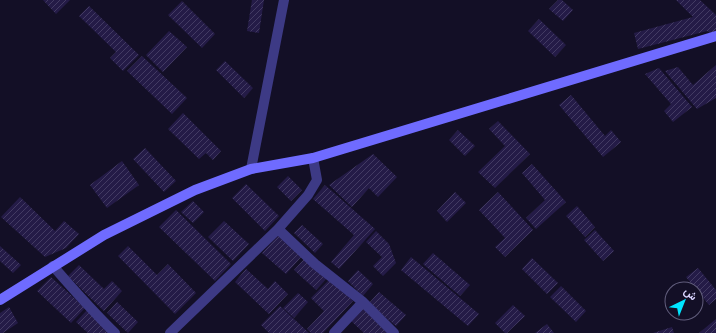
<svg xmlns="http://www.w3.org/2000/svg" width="716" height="333" viewBox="0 0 716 333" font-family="'Work Sans',Vazirmatn,sans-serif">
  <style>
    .building { fill: url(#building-hatch) }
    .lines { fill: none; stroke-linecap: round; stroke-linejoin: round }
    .street { stroke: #3d3a85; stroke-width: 10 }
    .secondary { stroke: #6f6bff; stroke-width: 10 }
  </style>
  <defs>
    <pattern id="building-hatch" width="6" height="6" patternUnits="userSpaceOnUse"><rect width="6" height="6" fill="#241b47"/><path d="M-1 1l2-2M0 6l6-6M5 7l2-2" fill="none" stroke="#433b63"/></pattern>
  </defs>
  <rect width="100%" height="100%" fill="#130f26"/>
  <!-- building -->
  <path class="building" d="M43,0H70L56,14Z
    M252,0H264L259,33L247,31Z
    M558,0H562L573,10L563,21L549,9Z
    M676,0H700L716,15V31L712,35L707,31L638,49L634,33L693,17Z
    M182,1L215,34L202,48L168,15Z
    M89,6L139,55L123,71L110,58L116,52L79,16Z
    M539,19L566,45L555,57L528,31Z
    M169,31L187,47L163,72L146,55Z
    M142,56L187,98L172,114L127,71Z
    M225,61L253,88L244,98L216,70Z
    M716,65V98L697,109L665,71L678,67L693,85Z
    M659,68L692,107L673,122L664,111L671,104L645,74Z
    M571,95L605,136L611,130L621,142L603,157L559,105Z
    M183,113L221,151L213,160L206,153L199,159L168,129Z
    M498,121L530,154L495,188L478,172L505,146L489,129Z
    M458,130L475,146L465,156L449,140Z
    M145,148L176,181L164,192L133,159Z
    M373,154L397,177L378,197L369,188L352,207L329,185Z
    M122,161L139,185L107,208L90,185Z
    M532,164L566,202L536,229L526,218L545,200L522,173Z
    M288,176L302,190L291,201L277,187Z
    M246,184L279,216L265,231L232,198Z
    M325,185L375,229L339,269L331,262L354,235L313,199Z
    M455,192L466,203L447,222L437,211Z
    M498,192L533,230L505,257L495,247L505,238L479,210Z
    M20,197L55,231L64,221L79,234L66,248L45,257L1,217Z
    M193,201L204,212L193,223L181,212Z
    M577,206L595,227L585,237L566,216Z
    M176,210L231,264L215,281L159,227Z
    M224,221L249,244L233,261L208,237Z
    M302,225L323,244L315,253L294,233Z
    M595,230L614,251L603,261L584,240Z
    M376,231L389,244L396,263L383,276L373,266L382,257L366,242Z
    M280,233L303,255L286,274L262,253Z
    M0,246L21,265L13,273L0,261Z
    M128,246L157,275L168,264L196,293L175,314L118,256Z
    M433,253L470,285L460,296L423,264Z
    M306,257L328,277L316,290L294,270Z
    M411,257L479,314L468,326L401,270Z
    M532,258L558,283L547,294L522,269Z
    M79,265L104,289L112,281L122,291L104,311L68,276Z
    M698,268L716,290V299L709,305L686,277Z
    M246,269L268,289L275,281L288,294L269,314L235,282Z
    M358,270L373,284L363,296L348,281Z
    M51,277L85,308L71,323L37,291Z
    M330,279L353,301L323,333H311L307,329L324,311L311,298Z
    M561,286L586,311L576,322L550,297Z
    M379,292L406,315L396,326L369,303Z
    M298,293L308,302L294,318L283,308Z
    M117,302L138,322L128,333L107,313Z
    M513,305L525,316L507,333H505L495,323Z
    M280,306L309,333H269L261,325Z
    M362,306L390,333H364L349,319Z
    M9,307L18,323L3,333H0V313Z
    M87,310L112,333H88L76,322Z
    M716,319V333H699Z
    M547,324L554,333H535Z
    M672,327L674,333H653Z"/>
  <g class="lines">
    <!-- street -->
    <path class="street" d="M251,169L284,0
      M278,229L315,264L363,302L394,333
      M53,266C73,289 93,312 115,333
      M170,333L278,229L308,195L317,180L313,158
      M334,333L363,302"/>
    <!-- secondary -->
    <path class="secondary" d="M0,300L104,235L195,190L251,169L313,158L716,36"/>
  </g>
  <!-- north arrow -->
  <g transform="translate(684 301) rotate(43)"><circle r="19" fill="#130f26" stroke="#625e7d"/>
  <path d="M0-3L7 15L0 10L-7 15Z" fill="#00e5ff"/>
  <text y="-6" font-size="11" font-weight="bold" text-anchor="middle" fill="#d9d4ff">ش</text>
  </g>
</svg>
